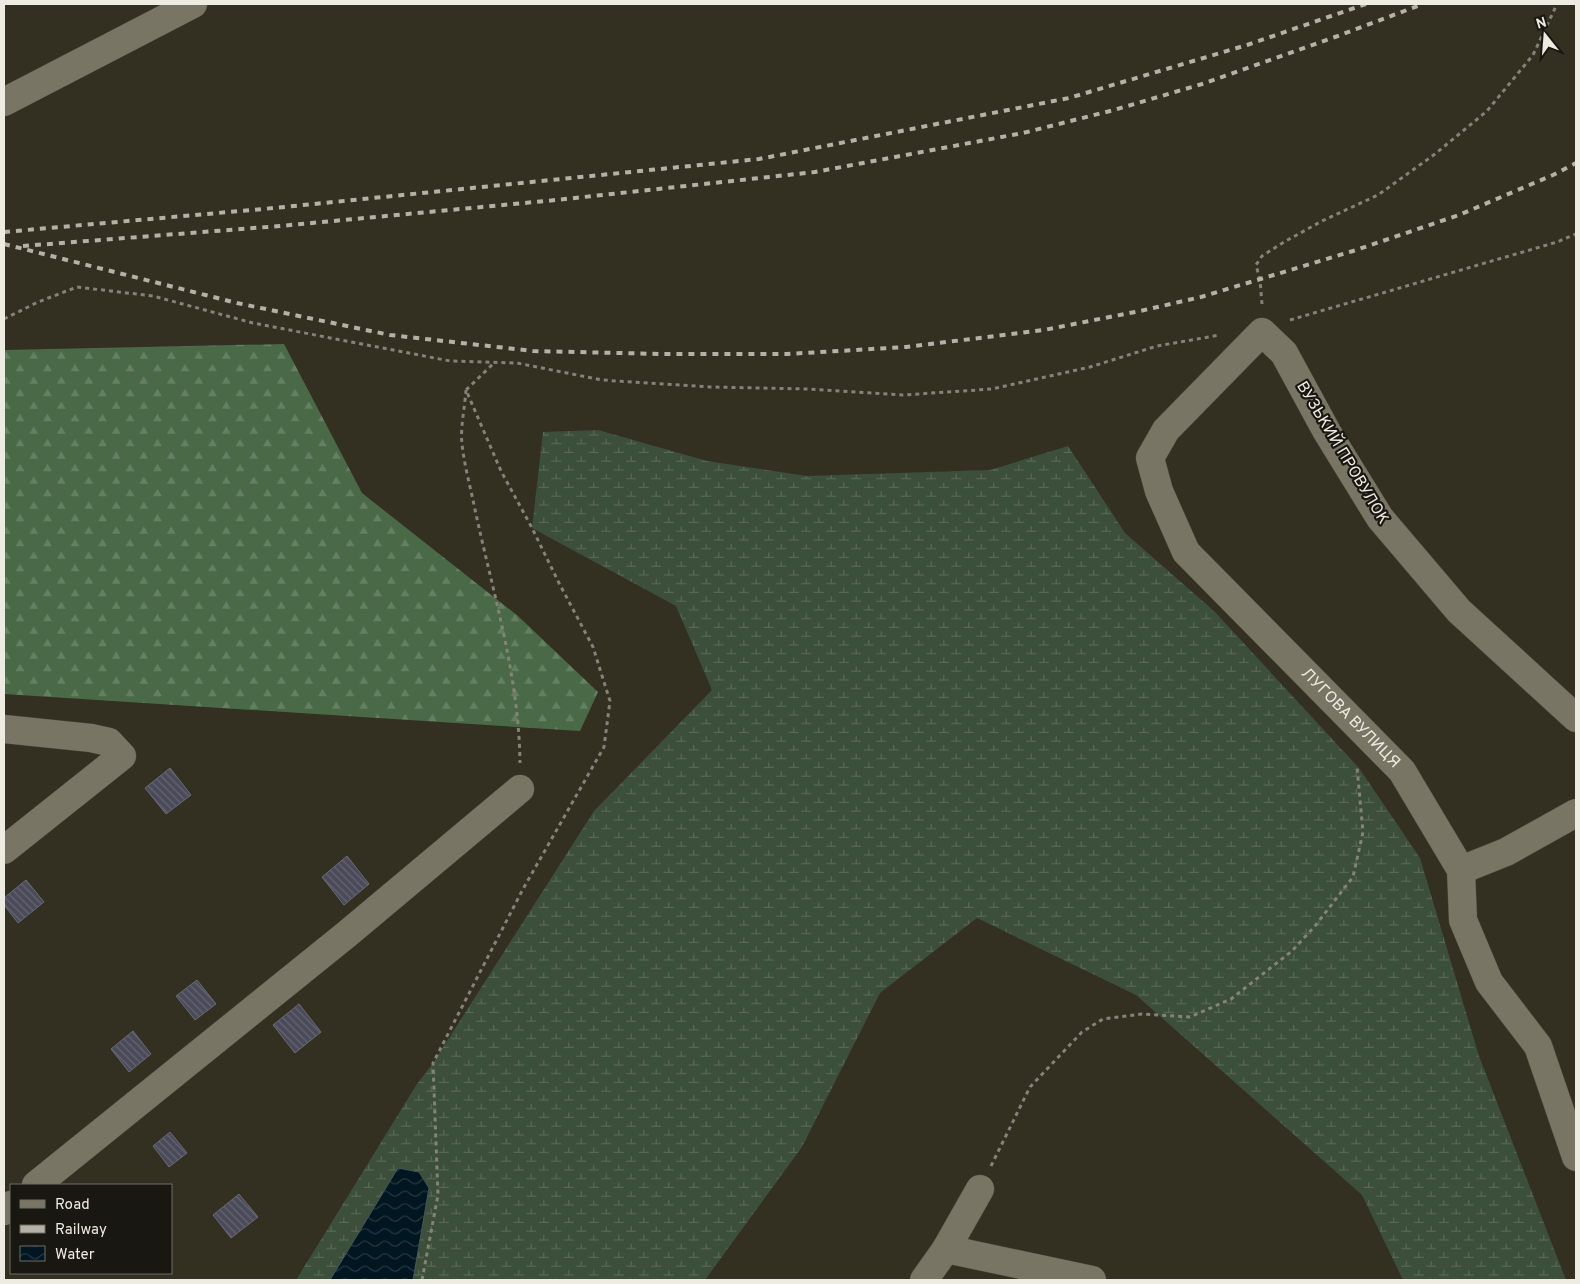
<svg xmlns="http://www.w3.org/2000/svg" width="1580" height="1284" viewBox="0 0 1580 1284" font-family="Overpass,sans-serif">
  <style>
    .forest { fill: url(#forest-firs) }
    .wetland { fill: url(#wetland-marsh) }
    .water { fill: url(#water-waves); stroke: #47565a }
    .building { fill: url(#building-back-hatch); stroke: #696979 }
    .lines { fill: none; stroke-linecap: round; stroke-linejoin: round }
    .minor-casing { stroke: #4d4a3d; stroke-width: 29 }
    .path { stroke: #858276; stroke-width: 3; stroke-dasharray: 4 4; stroke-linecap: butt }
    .minor { stroke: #797564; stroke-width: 28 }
    .rail { stroke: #b4b2a7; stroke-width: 4; stroke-dasharray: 6 6; stroke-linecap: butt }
    .labels { text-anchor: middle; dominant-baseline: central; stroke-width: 4.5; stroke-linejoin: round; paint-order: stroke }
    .street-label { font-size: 16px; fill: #edebe2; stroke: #191711 }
  </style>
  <defs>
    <pattern id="forest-firs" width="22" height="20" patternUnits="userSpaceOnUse" patternTransform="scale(1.25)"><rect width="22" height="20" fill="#4a6947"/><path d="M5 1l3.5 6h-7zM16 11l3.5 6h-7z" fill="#647f61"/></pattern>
    <pattern id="wetland-marsh" width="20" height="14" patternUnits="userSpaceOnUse" patternTransform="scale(1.25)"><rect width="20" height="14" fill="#3c4f3a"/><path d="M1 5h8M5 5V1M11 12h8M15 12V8" fill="none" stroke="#586856"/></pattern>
    <pattern id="water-waves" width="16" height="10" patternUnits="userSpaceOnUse" patternTransform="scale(1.25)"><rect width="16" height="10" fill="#001620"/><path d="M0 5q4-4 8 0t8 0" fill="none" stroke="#263840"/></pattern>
    <pattern id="building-back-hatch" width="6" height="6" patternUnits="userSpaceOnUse" patternTransform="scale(1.25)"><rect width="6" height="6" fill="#4a4a59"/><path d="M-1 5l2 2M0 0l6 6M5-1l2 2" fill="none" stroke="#646471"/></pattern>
  </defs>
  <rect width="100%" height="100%" fill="#332f21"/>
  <!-- forest -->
  <path class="forest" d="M284,344L362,493L518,616L598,692L580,731L4,694V350Z"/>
  <!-- wetland -->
  <path class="wetland" d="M598,430L707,461L807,476L990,470L1068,446L1125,533L1214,611L1359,768L1420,858L1479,1056L1566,1280H1403L1362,1195L1136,995L977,918L880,993L802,1147L705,1280H296L417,1084L433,1063L594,811L712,690L676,606L532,528L543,432Z"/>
  <!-- water -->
  <path class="water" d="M398,1168L419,1172L429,1188L413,1280H330Z"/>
  <!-- building -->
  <path class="building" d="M170,768L191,795L166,814L145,788Z
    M347,856L369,884L344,905L322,877Z
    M26,880L44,902L18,923L4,905V898Z
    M197,980L216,1004L195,1020L176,996Z
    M299,1004L321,1032L295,1053L273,1025Z
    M133,1031L151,1054L129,1072L111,1049Z
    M170,1132L187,1153L169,1167L153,1146Z
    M239,1194L258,1217L231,1238L213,1215Z"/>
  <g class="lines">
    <!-- minor casing -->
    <g class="minor-casing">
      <g id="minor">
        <path d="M4,102L193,4"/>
        <path id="s1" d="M1576,718L1459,611L1380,518L1327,432L1284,353L1262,332L1166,430L1150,458L1159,491L1186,552L1402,771L1461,870L1463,920L1489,982L1538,1046L1576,1157"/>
        <path d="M4,729L91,738L109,742L122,756L4,850"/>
        <path d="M1461,870L1506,852L1576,813"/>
        <path d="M36,1185L347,934L520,789"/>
        <path d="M4,1211L11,1205"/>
        <path d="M946,1249L1092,1280"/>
        <path d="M924,1280L946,1249L980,1189"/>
      </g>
    </g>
    <!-- path -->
    <path class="path" d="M1262,304L1260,280L1256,265L1262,256L1284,242L1322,221L1378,195L1435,154L1487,111L1533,55L1557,4
      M4,319L38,302L77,287L153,296L253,323L450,361L517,363L602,380L710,387L806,389L903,395L992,389L1090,367L1157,346L1220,335
      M1290,320L1557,242L1576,234
      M466,390C465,406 460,429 462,444C464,463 469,482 473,500C491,587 519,673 520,763
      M991,1166L1030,1087L1082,1032L1103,1019L1142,1014L1190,1017L1231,999L1292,951L1315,926L1353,877L1363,832L1357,767
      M422,1280L438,1195L433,1063L523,889L604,747L610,701L593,647L559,583L532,528L501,471L466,390L494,363"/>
    <!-- minor -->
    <use href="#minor" class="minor"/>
    <!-- rail -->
    <path class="rail" d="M4,232L274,208L759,159L1069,98L1247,45L1366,4
      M4,244L237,303L390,335L533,351L662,354H787L906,347L1044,330L1140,311L1201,297L1353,251L1459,215L1553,175L1576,163
      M23,246L280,226L556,200L815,172L1023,133L1114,110L1202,84L1335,37L1423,4"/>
  </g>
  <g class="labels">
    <!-- street labels -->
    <g class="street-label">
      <text transform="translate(1342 453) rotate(59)">ВУЗЬКИЙ ПРОВУЛОК</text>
      <text stroke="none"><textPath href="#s1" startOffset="1006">ЛУГОВА ВУЛИЦЯ</textPath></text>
    </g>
  </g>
  <!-- border -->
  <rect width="1580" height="1284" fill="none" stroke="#edebe2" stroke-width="10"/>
  <!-- legend -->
  <rect x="10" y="1184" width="162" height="90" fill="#191711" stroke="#6e6c65"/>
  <rect x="20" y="1200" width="25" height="8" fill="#797564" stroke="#6e6c65"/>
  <text x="55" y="1209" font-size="15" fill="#edebe2">Road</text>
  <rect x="20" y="1225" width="25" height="8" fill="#b4b2a7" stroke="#6e6c65"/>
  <text x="55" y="1234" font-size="15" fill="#edebe2">Railway</text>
  <rect x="20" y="1246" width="25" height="15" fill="url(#water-waves)" stroke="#6e6c65"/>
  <text x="55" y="1259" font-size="15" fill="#edebe2">Water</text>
  <!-- north arrow -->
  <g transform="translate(1545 35) rotate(343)" stroke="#191711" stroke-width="4" paint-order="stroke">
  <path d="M0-4L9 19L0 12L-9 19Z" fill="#edebe2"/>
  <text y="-8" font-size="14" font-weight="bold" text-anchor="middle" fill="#edebe2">N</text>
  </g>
</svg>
